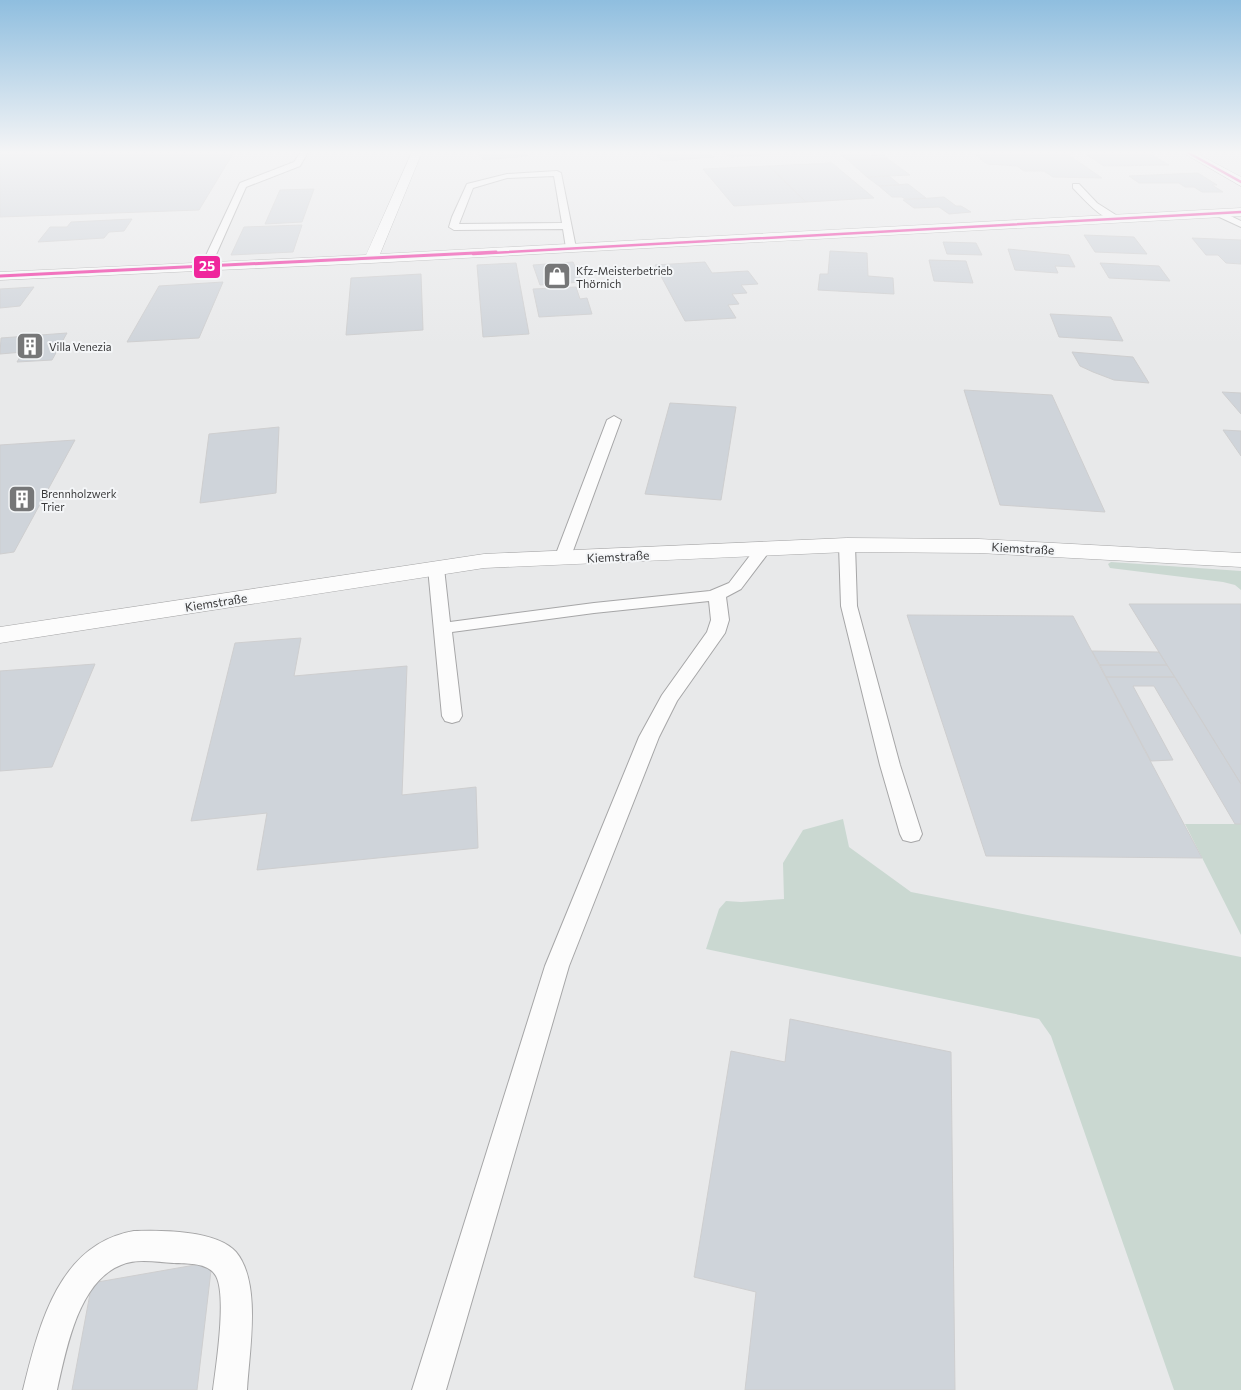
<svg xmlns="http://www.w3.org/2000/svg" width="1241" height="1390" viewBox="0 0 1241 1390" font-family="Commissioner,sans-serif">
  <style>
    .green { fill: #cad8d1 }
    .building { fill: #cfd4da; stroke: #cececf }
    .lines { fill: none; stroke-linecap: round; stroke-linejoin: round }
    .lane-casing { stroke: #a6a6a7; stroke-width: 2 }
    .street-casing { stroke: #a6a6a7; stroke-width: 1 }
    .lane { fill: #fcfcfc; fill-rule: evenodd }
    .street { fill: #fcfcfc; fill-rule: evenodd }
    .bus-1-far1-casing { stroke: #f4f6f8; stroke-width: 4.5 }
    .bus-1-casing { stroke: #f4f6f8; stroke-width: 5 }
    .bus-1-far1 { stroke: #ef269d; stroke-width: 2.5 }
    .bus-1 { stroke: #ef269d; stroke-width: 3 }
    .labels { text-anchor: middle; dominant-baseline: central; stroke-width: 4; stroke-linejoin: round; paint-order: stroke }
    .far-poi-label { font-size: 11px; fill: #39393a; stroke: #f4f6f8; text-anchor: start }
    .street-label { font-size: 12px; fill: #39393a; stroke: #f4f6f8 }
    .line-badge { stroke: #f4f6f8; stroke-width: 2 }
    .badge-label { font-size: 14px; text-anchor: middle; font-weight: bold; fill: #fff }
  </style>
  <rect width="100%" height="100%" fill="#e8e9ea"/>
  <!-- green -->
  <path class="green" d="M1111,562L1241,571V590L1235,585L1223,582L1110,568L1108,564Z
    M843,819L849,847L911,892L1241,957V1390H1174L1051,1036L1039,1019L706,949L719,909L726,901L741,902L784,899L783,863L803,830Z
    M1185,824H1241V935Z"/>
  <!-- building -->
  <path class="building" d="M0,152H234L199,210L0,217Z
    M476,152H524L529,156L484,160Z
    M653,152H707L714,157L663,161Z
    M723,152H781L783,153L731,157Z
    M797,152H841L802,154Z
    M972,152H1064L1102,178L1053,177L1044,171H1024L1017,166L987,164Z
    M1083,152H1147L1169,165L1104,166Z
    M863,153L866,156L884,155L888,159L848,160L841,155Z
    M888,159L910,175L867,177L848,160Z
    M832,163L874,198L806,202L769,166Z
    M769,166L806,202L734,206L703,169Z
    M1198,173L1217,185H1212L1223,192H1202L1194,187H1185L1179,183H1139L1129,176Z
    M889,176L900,185L879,186L867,177Z
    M908,184L926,198L905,199L902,197H892L879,186Z
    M314,189L302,222L265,224L280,190Z
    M944,197L956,206H961L971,212L949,214L939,207L914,208L903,200Z
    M132,219L124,231L109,232L104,238L38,242L50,227H67L71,222Z
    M302,225L293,252L231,255L244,227Z
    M1084,235L1134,237L1147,254L1095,252Z
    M1192,238L1241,240V264L1226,263L1218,255H1206Z
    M943,242L976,243L982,255L947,254Z
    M1008,249L1069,255L1075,267L1055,266L1058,273L1015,270Z
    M830,251L867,253L868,276L893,278L894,294L818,290L820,274H828Z
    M929,260L966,261L973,283L934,281Z
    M573,262L582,282L540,285L533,265Z
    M705,262L712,273L748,271L758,284L741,285L747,293L732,294L739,304L728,305L736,318L685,321L655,265Z
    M516,263L529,334L483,337L477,265Z
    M1100,263L1159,266L1170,281L1109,278Z
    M421,274L423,330L346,335L351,278Z
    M223,282L199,338L127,342L159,286Z
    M34,287L20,306L0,308V289Z
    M576,287L580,299L587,298L592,314L539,317L533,289Z
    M1050,314L1111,317L1123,341L1059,337Z
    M67,333L52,360L17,362L23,352L0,354L1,338Z
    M1072,352L1133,357L1149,383L1114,380L1093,372L1080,366Z
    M964,390L1052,395L1105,512L1000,505Z
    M1222,392L1241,393V414Z
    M670,403L736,407L721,500L645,494Z
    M279,427L276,493L200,503L209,434Z
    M1223,430L1241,431V456Z
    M75,440L14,552L0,554V445Z
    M1129,604H1241V784L1167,665Z
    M907,615L1073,616L1202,858L986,856Z
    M301,638L294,676L407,666L402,795L476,787L478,848L257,870L267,813L191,821L235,643Z
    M1092,651L1159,652L1167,665H1100Z
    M95,664L52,767L0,771V671Z
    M1100,665H1167L1175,677H1106Z
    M1106,677H1175L1241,784V824H1235L1154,686H1133L1173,760L1151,761Z
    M790,1019L951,1052L955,1390H745L756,1292L694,1277L731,1051L785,1062Z
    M212,1262L197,1390H72L92,1283Z"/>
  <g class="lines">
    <!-- lane casing -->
    <g class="lane-casing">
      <path id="lane" d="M301,152H308L300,166L246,187L211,266L209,268H203L201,266L240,183L294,162Z
        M557,171L561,173L576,248L574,250H568L566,248L563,229L454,230L449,227L452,217L467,184L507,174ZM554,176L562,223L459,224L473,188L507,178Z
        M1073,184H1079L1097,203L1119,217V221C1104,223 1083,198 1073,188Z
        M1218,210L1241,221V227L1215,215L1214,213Z
        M614,416L621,420L570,559L568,562H556L554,559L607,420Z
        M847,540L853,542L855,545L857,606L900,765L922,834L919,840L911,842L903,840L900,834L880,765L841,606L839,545L841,542Z
        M764,543L770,545L772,548L741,589L726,597L729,620L725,633L677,701L659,737L569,966L446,1390H412L545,966L639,737L662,695L707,632L711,620L709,601L594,613L452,632L462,716L459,721L452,723L445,721L442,716L428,568L430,565H442L444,568L450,622L594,603L710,591L729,583L758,545Z
        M134,1231C160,1230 217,1230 236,1252C262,1283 249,1352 247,1390H213C216,1366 227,1296 216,1276C208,1262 188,1264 174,1263C157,1262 137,1258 121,1265C78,1282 66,1350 57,1390H23C39,1326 58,1244 134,1231Z"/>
    </g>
    <!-- street casing -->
    <g class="street-casing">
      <path id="street" d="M412,152H422L380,254L1241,208V216L371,263L0,280V272L366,255Z
        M1182,152H1194L1241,177V186Z
        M847,538L979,539L1241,553V567L979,553L847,552L484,568L0,643V627L484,554Z"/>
    </g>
    <!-- lane -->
    <use href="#lane" class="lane"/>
    <!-- street -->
    <use href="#street" class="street"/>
    <!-- bus-1-far1 casing -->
    <g class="bus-1-far1-casing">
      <path id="bus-1-far1" d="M1187,152L1241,182
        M473,254L1241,212"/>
    </g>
    <!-- bus-1 casing -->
    <g class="bus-1-casing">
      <path id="bus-1" d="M0,276L496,252"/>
    </g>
    <!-- bus-1-far1 -->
    <use href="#bus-1-far1" class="bus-1-far1"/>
    <!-- bus-1 -->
    <use href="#bus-1" class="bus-1"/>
  </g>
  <!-- sky -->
  <linearGradient id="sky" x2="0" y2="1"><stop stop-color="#8fbedf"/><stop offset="0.44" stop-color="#f5f5f6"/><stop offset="1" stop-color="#f5f5f6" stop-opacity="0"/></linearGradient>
  <rect width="1241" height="346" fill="url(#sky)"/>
  <!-- icons -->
  <defs>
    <g id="shop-square" transform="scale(1.4375)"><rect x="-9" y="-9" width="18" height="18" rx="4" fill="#767778" stroke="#f4f6f8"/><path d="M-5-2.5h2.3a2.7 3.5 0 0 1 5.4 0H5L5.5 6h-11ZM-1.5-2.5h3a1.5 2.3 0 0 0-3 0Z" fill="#fff"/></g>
    <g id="building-square" transform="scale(1.4375)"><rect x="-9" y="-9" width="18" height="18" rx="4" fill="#767778" stroke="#f4f6f8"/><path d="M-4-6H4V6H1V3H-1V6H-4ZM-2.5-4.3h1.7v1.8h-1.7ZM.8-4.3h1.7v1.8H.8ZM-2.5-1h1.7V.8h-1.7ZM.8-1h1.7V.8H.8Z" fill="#fff"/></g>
  </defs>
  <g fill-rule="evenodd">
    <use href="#shop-square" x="557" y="276"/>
    <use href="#building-square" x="30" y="346"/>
    <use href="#building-square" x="22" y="499"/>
  </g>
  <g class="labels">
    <!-- far-poi labels -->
    <g class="far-poi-label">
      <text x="576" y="270">Kfz-Meisterbetrieb<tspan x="576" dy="13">Thörnich</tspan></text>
      <text x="49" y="346">Villa Venezia</text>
      <text x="41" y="493">Brennholzwerk<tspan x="41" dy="13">Trier</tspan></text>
    </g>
    <!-- street labels -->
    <g class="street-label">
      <text transform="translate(1023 548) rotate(3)">Kiemstraße</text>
      <text transform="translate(618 556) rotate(-3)">Kiemstraße</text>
      <text transform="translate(216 602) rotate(-9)">Kiemstraße</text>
    </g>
  </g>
  <rect class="line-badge" x="193" y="255" width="28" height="24" rx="5" fill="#ef269d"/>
  <g class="badge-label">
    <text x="207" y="271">25</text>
  </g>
</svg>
